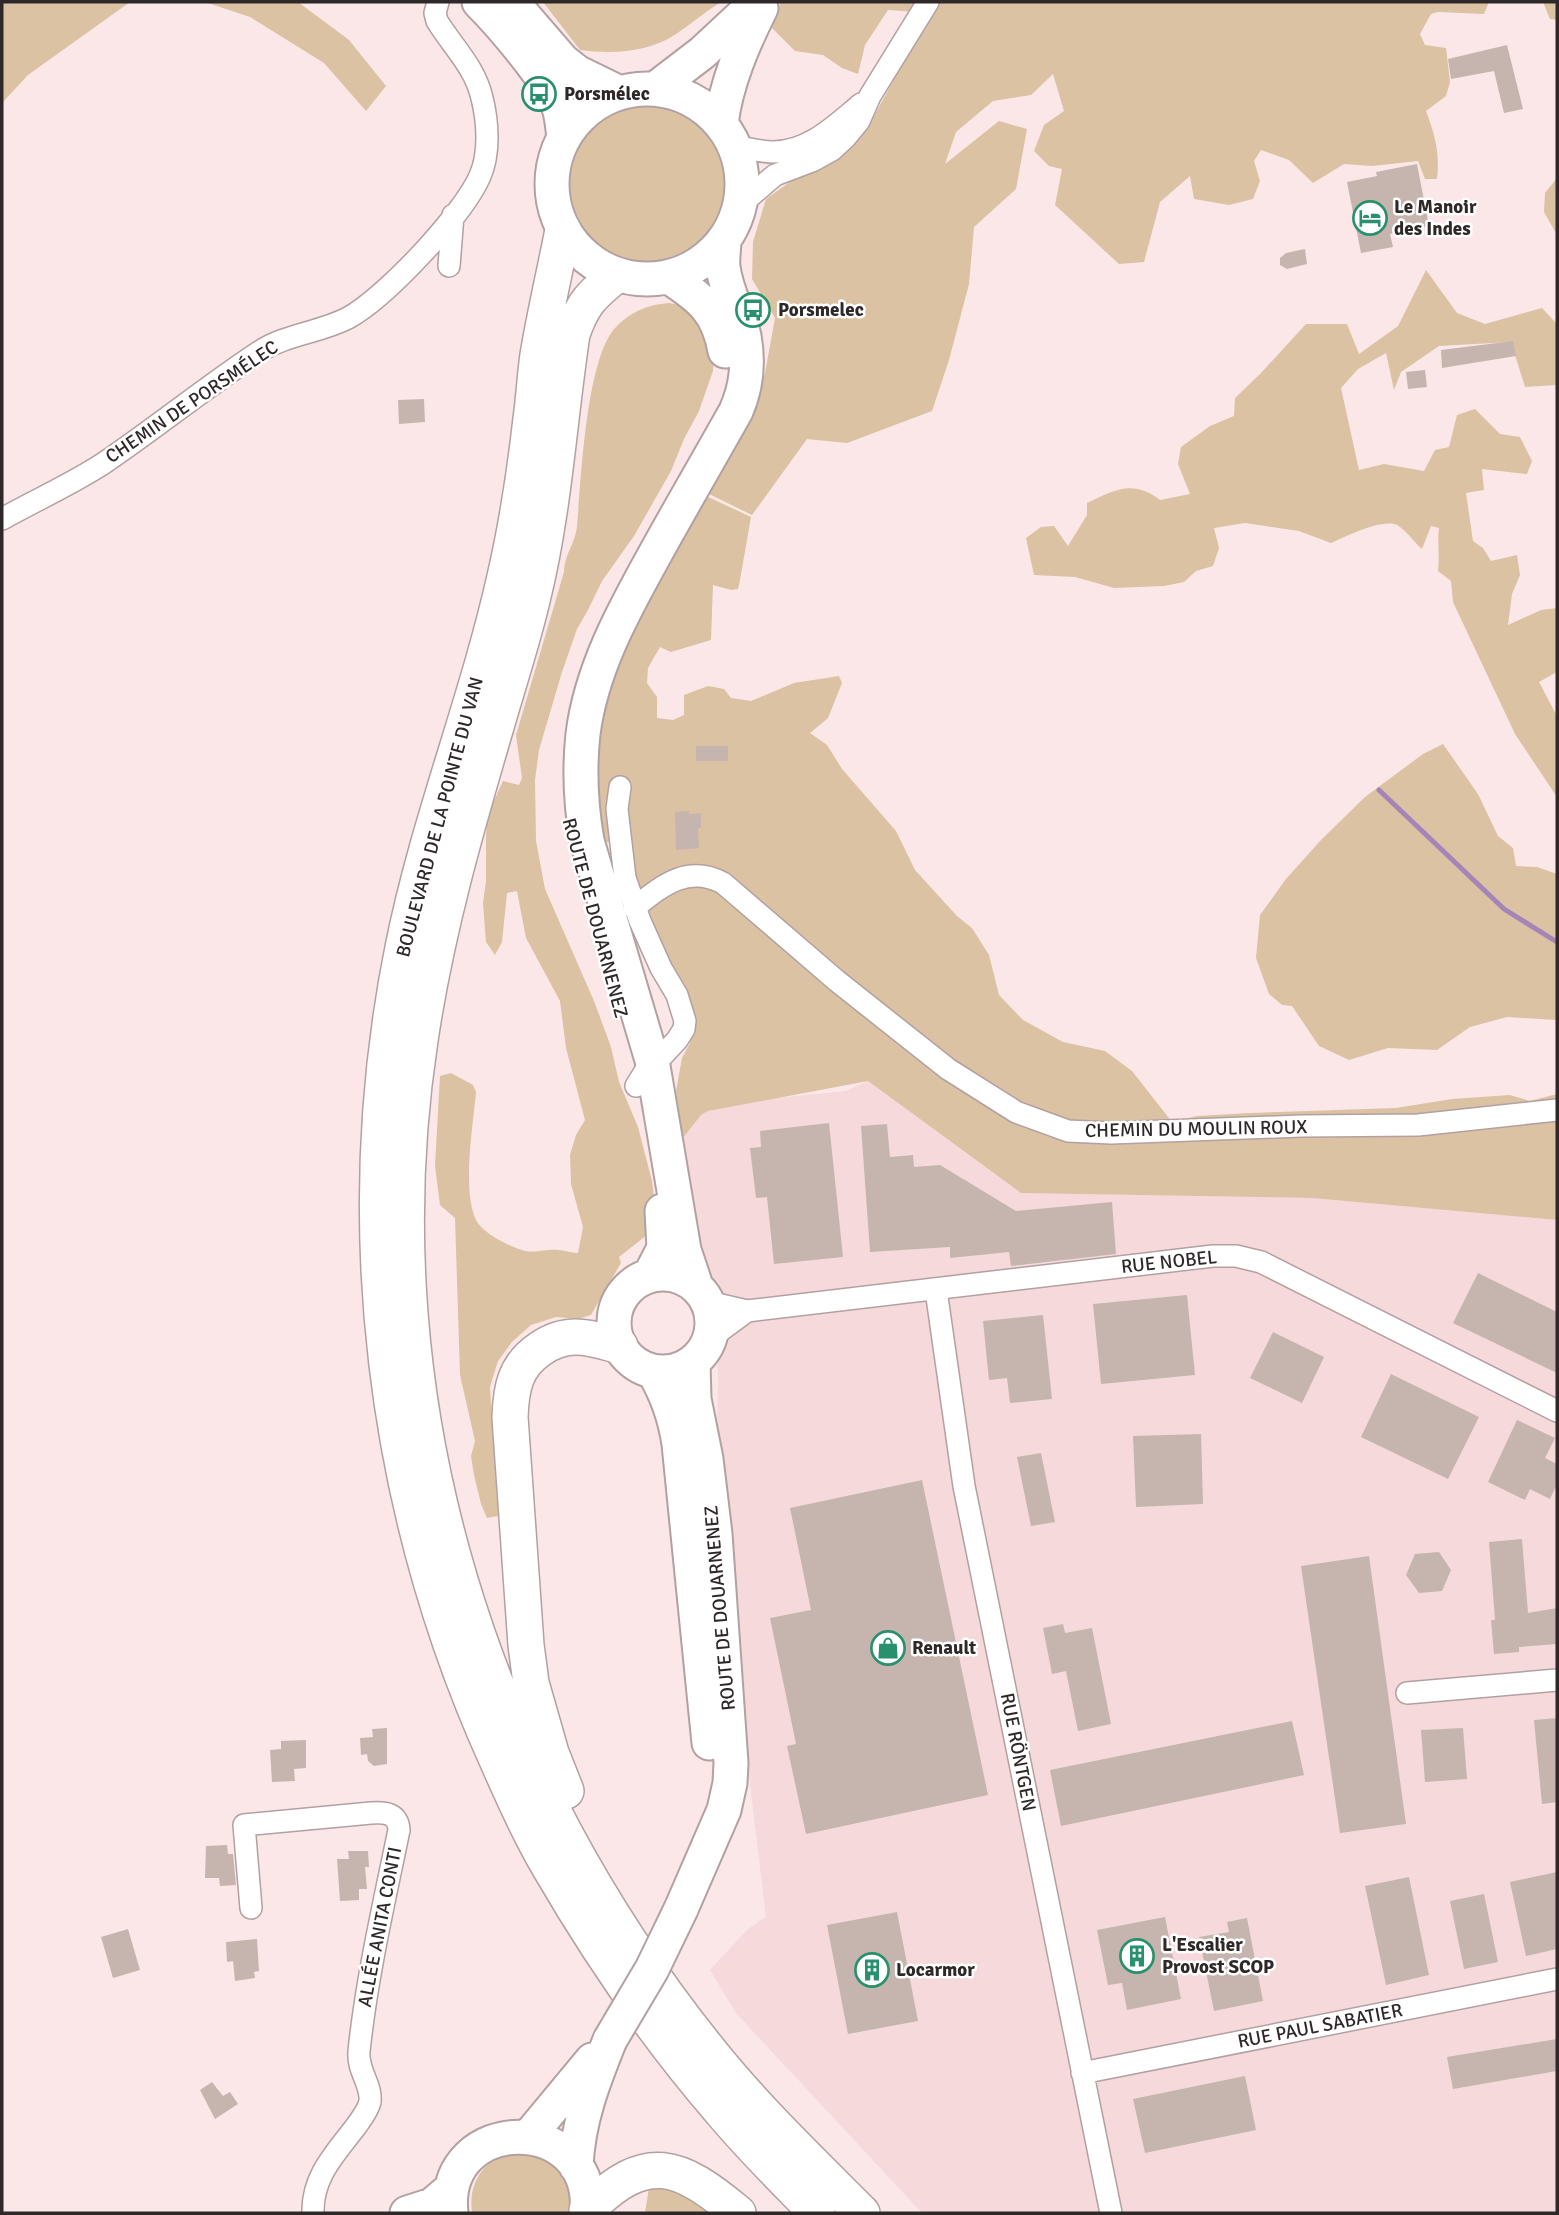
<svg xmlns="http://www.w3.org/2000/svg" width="1559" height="2215" viewBox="0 0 1559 2215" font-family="Signika,sans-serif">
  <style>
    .built { fill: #f6d9da }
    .green { fill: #dbc2a2 }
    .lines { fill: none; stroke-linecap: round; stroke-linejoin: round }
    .stream { stroke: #a585b8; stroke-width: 5 }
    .building { fill: #c6b5ae }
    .minor-casing { stroke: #b3a0a1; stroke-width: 24 }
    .primary-casing { stroke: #b3a0a1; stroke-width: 37 }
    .trunk-casing { stroke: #b3a0a1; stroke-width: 38 }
    .minor { stroke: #fff; stroke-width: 21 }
    .primary { stroke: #fff; stroke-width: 33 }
    .trunk { stroke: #fff; stroke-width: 35 }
    .primary-bridge-casing { stroke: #b3a0a1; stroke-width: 37; stroke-linecap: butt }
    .primary-bridge { stroke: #fff; stroke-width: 33 }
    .labels { text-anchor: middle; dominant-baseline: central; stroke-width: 5; stroke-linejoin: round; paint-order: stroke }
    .poi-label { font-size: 19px; font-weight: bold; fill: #2f2828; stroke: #fff; text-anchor: start }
    .street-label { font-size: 19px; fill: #2f2828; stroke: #fff }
  </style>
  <rect width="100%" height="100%" fill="#fbe7e8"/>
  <!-- built -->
  <path class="built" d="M868,1081L1021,1193L1312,1198L1557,1220V2213H922L736,2013L710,1970L748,1929L766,1917L716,1502L718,1383L716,1292L695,1254L679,1162L683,1138L701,1115L708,1111L767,1099L846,1091Z"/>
  <!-- green -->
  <path class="green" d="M2,2H130L28,75L2,103Z
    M205,2H298L349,40L386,86L366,111L324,63L250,17Z
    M543,2H721C705,12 691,24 676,34C648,53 612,54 580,50Z
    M781,2H1489L1484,14L1438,12L1431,14L1420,34L1425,45L1446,48L1450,82L1446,96L1426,111C1435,135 1440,153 1437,179H1425L1418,161L1372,166L1344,164L1313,183L1289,160L1261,150L1254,161L1260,181L1253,199L1229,205L1194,199L1190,176L1160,202L1144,262L1119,264L1055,205L1062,169L1049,166L1034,151L1044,125L1064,111L1053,74L1031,95L993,101L956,132L945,164L999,121L1027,129L1016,189L974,227L969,284L949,360L932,411L847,443L807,439L752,515L707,493L746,429L765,373L775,318L752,279L753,242L766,199L791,181L832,161L851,146L867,129L930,13L888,10L865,45L858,74L842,68L823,55L795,51L770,26Z
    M1543,2H1557V20L1550,19Z
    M568 182a79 79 0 1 1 158 0a79 79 0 1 1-158 0Z
    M1557,178V235L1544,212L1545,193Z
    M1426,270L1457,313L1485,324L1542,308L1555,322L1557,321V385L1525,387L1511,342L1439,346L1401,372L1394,390L1386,353L1358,369L1341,388L1359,470L1384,464L1424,471L1435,450L1449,447L1457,415L1475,409L1500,434L1520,437L1532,461L1527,474L1482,469L1484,490L1466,493L1473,541L1483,548L1491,561L1517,555L1520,575L1512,594L1508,625L1541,610L1557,608V672L1539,682L1557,716V797L1515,734L1453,602L1451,581L1438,571C1440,556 1437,542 1439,528L1431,526L1422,549C1414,542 1406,530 1397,525C1382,518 1345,537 1331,543L1299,531L1245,523L1214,528L1219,548L1213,566L1196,571L1184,582L1164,586L1114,588L1075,577L1034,575L1026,538L1041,527L1054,526L1068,546L1087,515V503C1114,490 1133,479 1160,500L1190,494L1178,464L1181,447L1210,426L1234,416L1235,398L1260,374L1306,324H1347L1359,354L1398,326Z
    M669,303L680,305L700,321L713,351V371L699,411L684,439L671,471L634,536L602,581L588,610L577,629L562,672L539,750L535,780L536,841L545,889L594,1001L611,1047L619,1082L638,1127L652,1181L656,1212L652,1231L619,1257L621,1263L591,1315L578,1319L556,1317L531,1325L512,1342L498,1361L490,1387L498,1516L487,1518L481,1504L474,1475L471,1456L475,1441L460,1375L455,1218L440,1205L435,1166L440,1076L451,1073L473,1085L476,1092C473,1126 462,1191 476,1220C483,1234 511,1247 525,1251C536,1253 547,1249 558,1250C565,1250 570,1253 578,1253L583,1227L571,1184L570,1155L576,1135L585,1120L566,1048L560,1001L526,938L517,891L507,893L502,942L495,955L486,942L483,903L486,881V838L487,816L503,781L519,785L522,778L516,735L564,572C565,552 575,545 577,526C581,482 586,357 616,327C632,311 647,305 669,303Z
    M704,495L751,517L740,580L738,589L731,590L713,585L711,640L671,652L660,647L648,668L647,683L657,697V718L673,720L684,715V695L708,686L724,689L731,698L751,701L794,683L839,676L842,683L828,718L810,733L827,745L842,769L896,831L915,870L957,916L972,928L989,955L999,995L1023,1020L1063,1042L1105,1051L1132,1071L1172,1122L1197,1116L1250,1113L1396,1108L1452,1099L1510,1095L1530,1101L1557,1094V1220L1312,1198L1021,1193L868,1081L708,1111L701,1115L683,1138L676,1091L682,1058L690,1043L693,1027L657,939L648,911V901L641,894L624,847L604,841L592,772L601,710L626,636Z
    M1443,744L1478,794L1498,836L1513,848L1516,866L1537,867L1557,874V1020L1507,1017L1470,1027L1437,1050L1388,1048L1349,1060L1319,1046L1292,1006L1282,1005L1269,994L1256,958L1260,915L1286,879L1321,840L1365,797L1423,754Z
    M513,2149L561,2162L578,2213H472C468,2181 484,2161 513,2149Z
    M650,2181L679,2187L717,2213H645Z"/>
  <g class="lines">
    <!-- stream -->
    <path class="stream" d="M1379,790L1504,909L1557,942"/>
  </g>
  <!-- building -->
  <path class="building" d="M1507,45L1523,109L1504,113L1494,71L1451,79L1448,59Z
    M1417,164L1429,226L1390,234L1393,247L1361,253L1347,182L1377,176L1376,172Z
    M1305,249L1307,264L1287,269L1280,265V258L1286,253Z
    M1513,341L1516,356L1442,368L1441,350Z
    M1425,370L1427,387L1408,389L1406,372Z
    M424,399L425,422L399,424L398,400Z
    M696,746H728V761H696Z
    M689,811V814L701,813V828H698L699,848L676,850L675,812Z
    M829,1123L843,1257L774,1264L767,1197L756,1198L750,1148L761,1147L760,1131Z
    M887,1124L890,1157L913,1155L914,1167L940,1165L1016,1211L1112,1202L1116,1254L1011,1266L1009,1252L950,1258V1247L870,1252L861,1126Z
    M1478,1273L1557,1312V1373L1453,1323Z
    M1187,1295L1195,1375L1101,1384L1093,1304Z
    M1043,1315L1052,1399L1010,1403L1007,1378L989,1380L983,1321Z
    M1273,1332L1324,1357L1302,1403L1250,1378Z
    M1391,1374L1479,1417L1448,1479L1361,1437Z
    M1517,1420L1555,1438L1545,1458L1557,1464V1484L1550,1499L1530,1489L1525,1500L1488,1482Z
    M1201,1434L1203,1504L1136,1507L1133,1436Z
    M1041,1453L1055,1522L1031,1526L1017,1457Z
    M922,1480L988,1795L806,1834L787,1746L796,1744L770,1618L811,1610L790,1508Z
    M1522,1539L1528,1613L1557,1608V1644L1519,1647V1652L1494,1654L1491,1620H1495L1489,1542Z
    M1439,1552L1451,1570L1442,1591L1419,1593L1406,1575L1415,1554Z
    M1369,1556L1406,1824L1340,1833L1301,1566Z
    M1063,1624L1065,1633L1092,1628L1111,1724L1078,1731L1066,1671L1052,1674L1043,1628Z
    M1557,1718V1802L1542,1804L1534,1720Z
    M1292,1721L1304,1775L1061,1826L1050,1770Z
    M387,1728V1764L374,1766L368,1761L367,1754L361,1755L360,1738L373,1737L372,1729Z
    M1463,1728L1467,1779L1425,1782L1421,1730Z
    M306,1740V1768L294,1769L295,1781L272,1782L270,1750L281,1749V1741Z
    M227,1845L228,1854H233L236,1885L220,1886L219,1878H205L206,1846Z
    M348,1851H368L369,1867H365L367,1889H359V1900L340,1901L337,1859H349Z
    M1557,1872V1949L1526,1956L1510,1882Z
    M1409,1877L1429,1975L1386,1985L1365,1886Z
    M1484,1894L1498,1962L1464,1969L1450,1901Z
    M897,1912L918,2021L848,2034L827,1925Z
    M1165,1917L1181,1999L1127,2010L1122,1983L1108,1985L1097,1930Z
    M1247,1918L1263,2001L1214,2011L1199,1937L1229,1932L1227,1922Z
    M128,1929L140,1970L113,1978L101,1937Z
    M257,1939L259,1971L254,1972L255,1978L235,1981L233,1961L227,1962L226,1942Z
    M1557,2039V2071L1453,2089L1447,2057Z
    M1245,2076L1256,2130L1145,2153L1133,2099Z
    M212,2082L223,2096L230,2092L238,2104L215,2119L200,2090Z"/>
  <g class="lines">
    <!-- minor casing -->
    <g class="minor-casing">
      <path id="minor" d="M734,146C747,148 761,152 773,152C809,152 836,125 861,104
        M740,205L775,175L812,161L832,150L845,138L859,121L870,96L928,2
        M449,266L453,215
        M2,519C36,500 72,484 104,463C157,427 206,387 259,352C286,334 319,333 348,318C385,298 463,215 480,176C490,153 488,122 482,98C475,67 453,47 437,21L435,13L438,2
        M620,787L617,809L625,878L640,921L661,968L677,995L685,1021L684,1029L677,1040L663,1055L652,1060L636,1086
        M634,908C662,886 687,864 723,883L837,981L948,1069L1016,1112L1068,1131L1111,1133L1301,1126L1418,1125L1557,1110
        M936,1290L964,1486L1111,2213
        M708,1302L747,1311L1213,1256H1236L1261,1262L1557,1411
        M709,1339L747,1311
        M1407,1693L1557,1680
        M251,1908L244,1825L371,1813C385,1812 398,1813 399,1830C384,1903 367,1976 359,2051C357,2071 372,2084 370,2102C368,2110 362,2118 357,2125C336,2153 312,2176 313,2213
        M1082,2073L1557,1979"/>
    </g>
    <!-- primary casing -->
    <g class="primary-casing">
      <path id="primary" d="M479,2C500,23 552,83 560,111C562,119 563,129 564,138
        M512,2L563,61L577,72L620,93
        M655,89L702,53L757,2
        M552 184a95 95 0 1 1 190 0a95 95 0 1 1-190 0Z
        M721,124C726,83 743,44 761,8
        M669,277C701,298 718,311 725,351
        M614 1323a49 49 0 1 1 98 0a49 49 0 1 1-98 0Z
        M650,1275L664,1248L662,1211
        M696,1286L684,1250L652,1060L587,841C581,806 579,770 583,734C591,670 623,612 654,556C681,507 709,459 736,411C747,386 749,363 744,336C739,313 726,292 723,267C722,259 724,249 724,240
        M653,1371C667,1394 675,1417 679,1444L709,1743
        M681,1909L724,1810L730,1783L731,1763L715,1534L706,1459L694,1399L693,1362
        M529,2136L592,2060
        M576,2166C578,2121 593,2082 610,2040
        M407,2213L432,2205L452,2188
        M451,2213C440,2113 596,2111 587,2213"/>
    </g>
    <!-- trunk casing -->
    <g class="trunk-casing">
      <path id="trunk" d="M563,230C555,271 545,313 538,355C535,376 534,398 531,419C525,472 517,525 505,577C477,702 428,822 403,948C348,1221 383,1509 498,1762C514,1798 530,1834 550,1868C600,1954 657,2037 722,2112C751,2147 785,2180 817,2213
        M616,275C592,295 583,302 572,334C559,420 554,510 533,596C523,639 509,681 497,723C466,828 436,932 420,1040C364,1405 484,1775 715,2058C760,2113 812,2163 862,2213
        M566,1791L551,1753L531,1683L526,1645L510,1417C511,1388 515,1366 540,1349C550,1342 563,1337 576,1337C591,1337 605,1342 620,1346
        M587,2210C647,2150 679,2164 738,2213"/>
    </g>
    <!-- minor -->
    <use href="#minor" class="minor"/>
    <!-- primary -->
    <use href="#primary" class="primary"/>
    <!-- trunk -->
    <use href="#trunk" class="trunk"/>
    <!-- primary-bridge casing -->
    <g class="primary-bridge-casing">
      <path id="primary-bridge" d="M610,2040L652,1969L681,1909"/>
    </g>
    <!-- primary-bridge -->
    <use href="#primary-bridge" class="primary-bridge"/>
  </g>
  <!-- icons -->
  <defs>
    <g id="bus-ring" transform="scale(1.75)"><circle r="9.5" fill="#fff" stroke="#29906d" stroke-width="1.5"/><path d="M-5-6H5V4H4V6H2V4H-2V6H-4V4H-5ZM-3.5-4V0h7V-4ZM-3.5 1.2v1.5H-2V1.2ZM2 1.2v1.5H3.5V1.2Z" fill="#29906d"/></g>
    <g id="hotel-ring" transform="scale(1.75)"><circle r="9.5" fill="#fff" stroke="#29906d" stroke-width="1.5"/><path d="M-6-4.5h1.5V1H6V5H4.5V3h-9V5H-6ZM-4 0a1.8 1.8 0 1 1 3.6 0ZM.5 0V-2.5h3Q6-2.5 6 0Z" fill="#29906d"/></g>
    <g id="shop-ring" transform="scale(1.75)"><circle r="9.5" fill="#fff" stroke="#29906d" stroke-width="1.5"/><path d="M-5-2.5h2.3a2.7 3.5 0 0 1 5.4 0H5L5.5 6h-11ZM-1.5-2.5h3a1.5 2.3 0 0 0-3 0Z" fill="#29906d"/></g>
    <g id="building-ring" transform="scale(1.75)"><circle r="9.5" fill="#fff" stroke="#29906d" stroke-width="1.5"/><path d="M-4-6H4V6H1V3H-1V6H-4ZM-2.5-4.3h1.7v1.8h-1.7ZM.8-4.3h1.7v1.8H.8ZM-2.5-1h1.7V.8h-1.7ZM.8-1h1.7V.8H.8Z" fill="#29906d"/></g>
  </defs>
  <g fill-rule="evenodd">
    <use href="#bus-ring" x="539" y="94"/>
    <use href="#hotel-ring" x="1370" y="218"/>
    <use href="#bus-ring" x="753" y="310"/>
    <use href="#shop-ring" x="888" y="1648"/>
    <use href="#building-ring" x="1137" y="1956"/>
    <use href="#building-ring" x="872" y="1970"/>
  </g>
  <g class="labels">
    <!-- poi labels -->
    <g class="poi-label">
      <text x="564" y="94">Porsmélec</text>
      <text x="1394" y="207">Le Manoir<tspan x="1394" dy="22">des Indes</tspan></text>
      <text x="778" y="310">Porsmelec</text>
      <text x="912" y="1648">Renault</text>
      <text x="1162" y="1945">L'Escalier<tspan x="1162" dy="22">Provost SCOP</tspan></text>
      <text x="896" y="1970">Locarmor</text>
    </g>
    <!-- street labels -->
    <g class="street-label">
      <text transform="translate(192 402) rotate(-34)">CHEMIN DE PORSMÉLEC</text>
      <text transform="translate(440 817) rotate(-75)">BOULEVARD DE LA POINTE DU VAN</text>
      <text transform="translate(595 918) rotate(75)">ROUTE DE DOUARNENEZ</text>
      <text transform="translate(1196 1129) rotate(-1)">CHEMIN DU MOULIN ROUX</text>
      <text transform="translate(1169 1262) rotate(-6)">RUE NOBEL</text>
      <text transform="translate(720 1608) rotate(-95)">ROUTE DE DOUARNENEZ</text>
      <text transform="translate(1018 1752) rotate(79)">RUE RÖNTGEN</text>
      <text transform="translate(380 1927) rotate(-79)">ALLÉE ANITA CONTI</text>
      <text transform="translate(1320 2026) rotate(-11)">RUE PAUL SABATIER</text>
    </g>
  </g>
  <!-- border -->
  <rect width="1559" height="2215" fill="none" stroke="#2f2828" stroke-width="7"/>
</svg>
